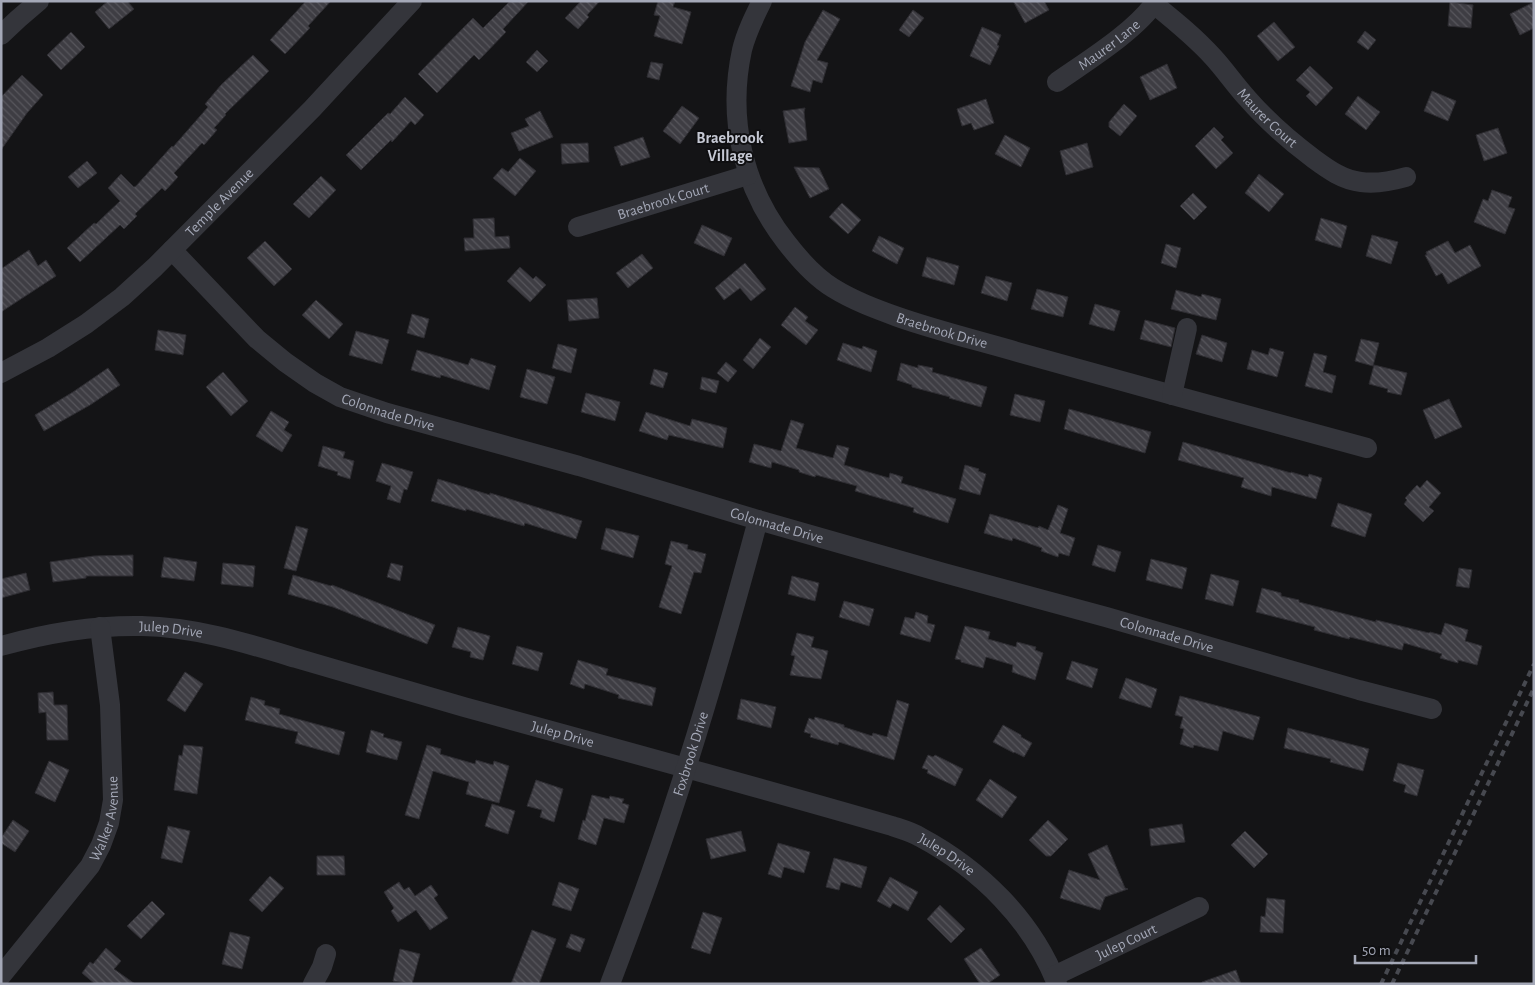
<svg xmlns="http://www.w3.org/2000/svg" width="1535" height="985" viewBox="0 0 1535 985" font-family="'Alegreya Sans',sans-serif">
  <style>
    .building { fill: url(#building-back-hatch); stroke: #2e2d32 }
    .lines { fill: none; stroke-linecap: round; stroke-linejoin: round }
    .minor { stroke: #34353b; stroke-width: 20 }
    .rail { stroke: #474950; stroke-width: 4; stroke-dasharray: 6 5; stroke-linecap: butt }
    .labels { text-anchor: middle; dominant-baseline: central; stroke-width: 4; stroke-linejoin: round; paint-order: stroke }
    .street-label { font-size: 15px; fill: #a4a8b7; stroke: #0f0f11 }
    .neighbourhood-label { font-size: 16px; font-weight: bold; fill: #c5c8d3; stroke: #0f0f11 }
  </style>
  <defs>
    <pattern id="building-back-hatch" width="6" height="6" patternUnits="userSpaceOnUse" patternTransform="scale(1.25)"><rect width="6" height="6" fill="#3e3d43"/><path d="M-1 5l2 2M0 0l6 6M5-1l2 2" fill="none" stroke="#57565c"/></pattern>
  </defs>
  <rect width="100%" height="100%" fill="#141416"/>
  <!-- building -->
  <path class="building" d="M108,1H127L134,9L109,29L95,12Z
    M306,1H331L308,26L310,28L285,54L270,40Z
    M510,1H529L503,29L506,32L479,60L474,55L437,93L418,74L473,18L483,28Z
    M581,1H600L587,15L589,17L578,29L565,18Z
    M658,1H675L673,7L691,12L682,44L654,36L660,16L654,15Z
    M1013,1H1044L1049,10L1025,23Z
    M1450,2L1473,5L1471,28L1448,26Z
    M1534,2V28L1520,35L1510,14Z
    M823,10L840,19L817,60L828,63L822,83L813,80L810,92L791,86L805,42Z
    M913,10L924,18L909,37L899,30Z
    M1274,22L1295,47L1278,61L1257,36Z
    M982,27L1001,35L997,45L999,46L990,65L970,56Z
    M1365,31L1376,40L1368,50L1357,42Z
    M71,32L85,47L61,70L47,55Z
    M537,50L548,61L537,72L526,62Z
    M253,55L269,71L225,114L226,115L214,128L217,130L204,145L202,143L174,173L178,177L165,191L162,188L135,214L137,216L124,229L120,225L80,262L67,248L94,223L96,224L120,201L108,188L121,174L134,187L136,186L172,146L173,147L208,107L205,104L221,85Z
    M651,62L663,64L659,80L647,77Z
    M1167,64L1177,88L1150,100L1140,77Z
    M1310,66L1333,88L1316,106L1306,96L1310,92L1296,80Z
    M22,75L43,95L27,113L1,150V97Z
    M1432,91L1456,101L1448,121L1424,111Z
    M1358,96L1380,112L1366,130L1345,114Z
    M405,97L424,115L415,125L411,121L392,142L391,140L361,170L346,155L388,113L390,114Z
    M986,99L994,123L974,130L971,123L962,126L957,109Z
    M1124,104L1137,116L1120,136L1109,127V122Z
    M682,106L699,118L680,144L663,131Z
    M805,108L804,112L807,140L789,143L783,111Z
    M540,111L553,137L519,151L511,133L529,126L525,119Z
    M1214,127L1224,137L1221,140L1233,153L1216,169L1195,146Z
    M1498,128L1507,153L1484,161L1476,135Z
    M1005,135L1030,148L1021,167L995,154Z
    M643,137L650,157L621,166L614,147Z
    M588,143L589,162L562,164L561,144Z
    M1087,143L1093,167L1066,175L1060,151Z
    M520,158L536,171L515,196L493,178L502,168L508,172Z
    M87,161L97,173L78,188L68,177Z
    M794,167L819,168L829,189L810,198Z
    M1259,174L1284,194L1269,212L1245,193Z
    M321,176L336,190L309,218L293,204Z
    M1492,190L1512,197L1508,207L1515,209L1505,234L1474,222L1483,199L1488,201Z
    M1193,193L1207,207L1194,220L1180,206Z
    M842,203L861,220L848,234L829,217Z
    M494,218L495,237L509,236L510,248L465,251L464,238H474L473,219Z
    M1321,218L1347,226L1341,248L1315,240Z
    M702,225L732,238L724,256L694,243Z
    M1372,235L1398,242L1391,264L1366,256Z
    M879,236L904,248L897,264L872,251Z
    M265,241L292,269L274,286L247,258Z
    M1448,241L1455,253L1470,245L1481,266L1448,284L1442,273L1436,276L1425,255H1427L1426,252Z
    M1166,244L1181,248L1176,268L1161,263Z
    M29,250L38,266L46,260L56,276L1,312V269Z
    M642,254L653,268L628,288L616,273Z
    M927,257L959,266L954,285L922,276Z
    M745,263L766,289L751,301L740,288L724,300L715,288Z
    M520,267L533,279L536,276L546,285L530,302L507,281Z
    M986,276L1012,283L1007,301L981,293Z
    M1037,289L1068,297L1063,317L1031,309Z
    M1176,290L1201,297L1202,294L1221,299L1216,320L1171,309Z
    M597,298L599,318L569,321L567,300Z
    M316,300L343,324L329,339L302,315Z
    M1095,304L1120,311L1114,331L1089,324Z
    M795,307L808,317L805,321L818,330L806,345L781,325Z
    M412,314L429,319L424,338L407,333Z
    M1145,320L1175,328L1171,347L1140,339Z
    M158,330L186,335L183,355L155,350Z
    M356,331L389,340L382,364L349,355Z
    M1202,335L1227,343L1222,362L1196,354Z
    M760,338L771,347L753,369L743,360Z
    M1361,339L1379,343L1373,366L1355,361Z
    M843,343L862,349L863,346L877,351L871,372L837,360Z
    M558,344L577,349L571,373L552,368Z
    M1270,348L1284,352L1277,377L1247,369L1252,350L1268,355Z
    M417,350L468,365L471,358L496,366L489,390L441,375L440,378L411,370Z
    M1314,353L1327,356L1323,372L1336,376L1332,393L1305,386Z
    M726,362L737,371L728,382L717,373Z
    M901,363L918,368V365L933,368L932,372L987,387L981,407L949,398L950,397L912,387V385L897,380Z
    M1374,365L1407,373L1401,395L1387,392L1388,389L1369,384Z
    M108,368L120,385L90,405L44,431L35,415L73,392Z
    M527,369L555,377L547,404L520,397Z
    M654,369L668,373L663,388L650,384Z
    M223,372L248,401L231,416L206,387Z
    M702,377L719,381L716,393L700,389Z
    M586,393L620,402L615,421L581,412Z
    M1015,394L1045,401L1040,422L1010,415Z
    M1449,399L1462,427L1435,439L1423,410Z
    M1069,409L1151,432L1145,453L1064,429Z
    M271,411L289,422L284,430L292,435L282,452L256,436Z
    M646,412L690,426L692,419L727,428L723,448L669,435L667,440L639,431Z
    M791,420L804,424L796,448L833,458L837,445L849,448L844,465L889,478L890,473L903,477L901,483L956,499L948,523L913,512L914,508L855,491L857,486L816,475L815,477L799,472V470L772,462L771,468L749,462L754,444L781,451Z
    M1183,442L1291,473V472L1308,477L1309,474L1322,478L1316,499L1272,487L1271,496L1241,487L1244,478L1178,460Z
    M323,446L345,452L343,458L354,461L350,479L337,475L338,472L318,466Z
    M382,463L413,472L407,490L404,489L400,503L387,499L391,486L376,481Z
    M965,465L979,469L978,471L986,474L980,495L959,489Z
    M438,479L490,495V493L582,521L576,539L525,523L524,526L466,509V511L431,501Z
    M1427,480L1441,493L1429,507L1434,511L1423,522L1404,504L1407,500L1405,498L1417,485L1420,488Z
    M1338,503L1372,514L1365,537L1331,526Z
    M1058,505L1068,509L1060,533L1075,538L1069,556L1059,553L1058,557L1041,551L1042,548L1013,538L1012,541L984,533L990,514L1038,528L1039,526L1048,530Z
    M296,526L308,529L296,571L284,568Z
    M606,528L639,536L633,558L601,549Z
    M671,541L688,545L687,549L706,554L701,573L694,572L681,614L659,607L672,566L665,564Z
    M1098,545L1121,552L1115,572L1092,565Z
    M133,555V576H86V578L53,582L50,562L94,556Z
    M164,557L197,562L194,581L161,577Z
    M1151,559L1187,568L1182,589L1146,580Z
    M223,563L255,566L253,587L221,584Z
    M391,563L403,566L400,581L387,577Z
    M1459,568L1472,570L1469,588L1456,586Z
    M26,573L30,590L1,598V579Z
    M1211,574L1239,581L1233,606L1205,599Z
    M293,575L331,586L332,585L435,625L427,644L333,607L288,594Z
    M792,576L819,583L815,601L788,594Z
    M1262,588L1281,593V596L1299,600V602L1376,622V620L1429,633L1430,632L1441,635L1445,623L1468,630L1465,641L1482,646L1477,665L1458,660V663L1440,658L1442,654L1404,643L1402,650L1350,637L1349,639L1314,630L1315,627L1256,612Z
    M844,601L874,609L869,626L839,617Z
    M916,612L928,616L927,623L935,625L930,642L900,634L905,617L914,619Z
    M965,626L990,632L988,639L1016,647L1017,642L1036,647L1035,650L1043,653L1035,680L1012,672L1013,665L986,657L983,668L961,662V660L955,659Z
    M458,627L490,636L483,660L470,657L471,652L452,647Z
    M797,633L814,637L811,647L828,651L821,679L790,675L795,656L791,655Z
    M517,646L543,653L538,671L512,664Z
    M578,660L608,669L606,675L656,688L652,706L618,698L619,695L585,684L584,689L570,684Z
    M1072,661L1098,669L1092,688L1066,679Z
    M185,672L203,684L185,712L167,700Z
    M1126,678L1157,689L1151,708L1119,698Z
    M53,692L54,705H67L68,740H47L46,712L39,713L38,693Z
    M1180,696L1260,717L1253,740L1223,731L1218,751L1194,745L1193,748L1180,744L1184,729L1180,728L1183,717L1175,715Z
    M251,697L265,701L264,705L280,709L279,714L345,732L339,755L295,743L298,732L245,720Z
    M741,699L776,707L771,728L737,719Z
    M897,700L909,704L894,760L839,742L838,745L810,737L811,734L804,732L809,718L814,720L815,717L844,725V727L872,736L873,733L887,737Z
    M1003,725L1021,735V737L1032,743L1024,757L1014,752V753L993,742Z
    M1288,728L1369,749L1363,771L1330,762L1331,759L1284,748Z
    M371,730L384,734L383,737L402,742L397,760L366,752Z
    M184,745L203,747L197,794L174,790L179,755L182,756Z
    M427,745L441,749L440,754L475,764L476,760L493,765L494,761L509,766L499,803L466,794L469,782L433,771L419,819L405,815Z
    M928,755L933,757L935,755L963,769L955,786L927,773L928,770L922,768Z
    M49,761L69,770L55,802L35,793Z
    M1398,763L1424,770L1417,796L1404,792L1406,785L1393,781Z
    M990,779L1017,797L1002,818L976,800Z
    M536,780L563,789L554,822L540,817L542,810L527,806Z
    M592,795L609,799L610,796L624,799L622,803L629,805L624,823L604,818L596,845L578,839L583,820L585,821Z
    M492,804L515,811L508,834L485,826Z
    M13,820L29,831L15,852L1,843V838Z
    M1048,820L1068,839L1051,856H1046L1029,840Z
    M1182,824L1185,842L1151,846L1149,829Z
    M168,826L190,831L182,863L161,858Z
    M741,831L746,851L711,859L706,839Z
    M1245,831L1268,854L1254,868L1231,845Z
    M778,843L810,852L804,873L784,867L781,878L768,874Z
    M1107,845L1125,888L1128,889L1105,897L1100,910L1060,898L1069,870L1100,880L1088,854Z
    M317,856H344L345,875H317Z
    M834,858L867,867L861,888L841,882L839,890L826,887Z
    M270,876L284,888L262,912L249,900Z
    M890,877L918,892L908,911L893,903L890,908L877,901Z
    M399,882L404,890L409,887L415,896L431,885L438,895L434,898L448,918L430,930L416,910L398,922L391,911L394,908L384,892Z
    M559,882L579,889L571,911L552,905Z
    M1267,898L1285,900L1283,933L1260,932L1261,916L1265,917Z
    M152,901L165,914L141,939L127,926Z
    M940,905L965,929L951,943L927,919Z
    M703,912L722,918L710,954L691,948Z
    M532,930L556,939L539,984H511Z
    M230,932L250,937L242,969L222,964Z
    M571,934L585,939L580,952L566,947Z
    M106,948L121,961L114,969L135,984H95L82,973L90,962L93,964Z
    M981,948L1000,975L987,984H980L964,959Z
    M400,949L420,954L412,984L393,981Z
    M1236,970L1241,984H1202V982Z"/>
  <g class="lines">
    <!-- minor -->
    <g class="minor">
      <path id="s1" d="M762,1C754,17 746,33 742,50C727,119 743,187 786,242C799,259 815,277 833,288C854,301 876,309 898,317C938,331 980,341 1021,353C1136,385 1252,417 1367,448"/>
      <path id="s2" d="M1154,4C1175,21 1195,37 1213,57C1225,70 1235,85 1247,98C1267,121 1290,141 1314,159C1329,170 1343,180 1361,182C1376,184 1392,181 1406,177"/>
      <path d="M1,35L18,19L39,1"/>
      <path id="s3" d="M1057,82C1087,61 1136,31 1156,1"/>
      <path id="s4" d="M578,227L748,175"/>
      <path id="s5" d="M172,250L257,339L285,362L315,383L340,397L387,413L579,466L758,520L944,573L1106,617L1359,690L1432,709"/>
      <path id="s6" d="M1,373L48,348L86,324L122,297L155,267L312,109L412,1"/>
      <path d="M1172,395L1187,328"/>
      <path id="s7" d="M1,646C47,633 95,625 142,626C195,627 246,643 296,658C352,674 408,691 464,707C607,746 750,785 892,826C901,829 912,832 920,837C980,869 1032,920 1057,984"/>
      <path id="s8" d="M1,976L90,866L101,845L109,823L113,800L110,705L100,627"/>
      <path id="s9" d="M1054,976L1199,907"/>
      <path d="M313,984L322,967L326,954"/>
      <path id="s10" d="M610,984C624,947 638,910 651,873C692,757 726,639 758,520"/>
    </g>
    <!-- rail -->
    <path class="rail" d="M1381,984L1534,664
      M1392,984L1534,688"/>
  </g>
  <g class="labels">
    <!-- street labels -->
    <g class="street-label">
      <text stroke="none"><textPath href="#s3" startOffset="64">Maurer Lane</textPath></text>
      <text stroke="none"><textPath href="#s2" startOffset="161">Maurer Court</textPath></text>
      <text stroke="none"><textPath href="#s4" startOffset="89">Braebrook Court</textPath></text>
      <text stroke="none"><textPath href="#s6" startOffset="279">Temple Avenue</textPath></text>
      <text stroke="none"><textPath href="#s1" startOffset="440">Braebrook Drive</textPath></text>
      <text stroke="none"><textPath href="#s5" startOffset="275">Colonnade Drive</textPath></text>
      <text stroke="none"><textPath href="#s5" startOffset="680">Colonnade Drive</textPath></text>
      <text stroke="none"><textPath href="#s7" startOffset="172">Julep Drive</textPath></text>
      <text stroke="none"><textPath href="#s5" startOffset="1085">Colonnade Drive</textPath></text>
      <text stroke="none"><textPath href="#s7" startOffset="578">Julep Drive</textPath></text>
      <text stroke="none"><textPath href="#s10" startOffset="244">Foxbrook Drive</textPath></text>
      <text stroke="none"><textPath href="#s8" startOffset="192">Walker Avenue</textPath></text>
      <text stroke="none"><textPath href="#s7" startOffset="982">Julep Drive</textPath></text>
      <text stroke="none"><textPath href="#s9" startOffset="80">Julep Court</textPath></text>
    </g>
    <!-- neighbourhood labels -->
    <g class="neighbourhood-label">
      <text x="730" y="138">Braebrook<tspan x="730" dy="18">Village</tspan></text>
    </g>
  </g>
  <!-- border -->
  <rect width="1535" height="985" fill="none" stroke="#a4a8b7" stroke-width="5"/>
  <!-- scale -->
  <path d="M1355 955v8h121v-8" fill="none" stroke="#a4a8b7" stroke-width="2.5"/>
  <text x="1362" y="955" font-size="15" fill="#a4a8b7" stroke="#0f0f11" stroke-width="4" paint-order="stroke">50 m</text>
</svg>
